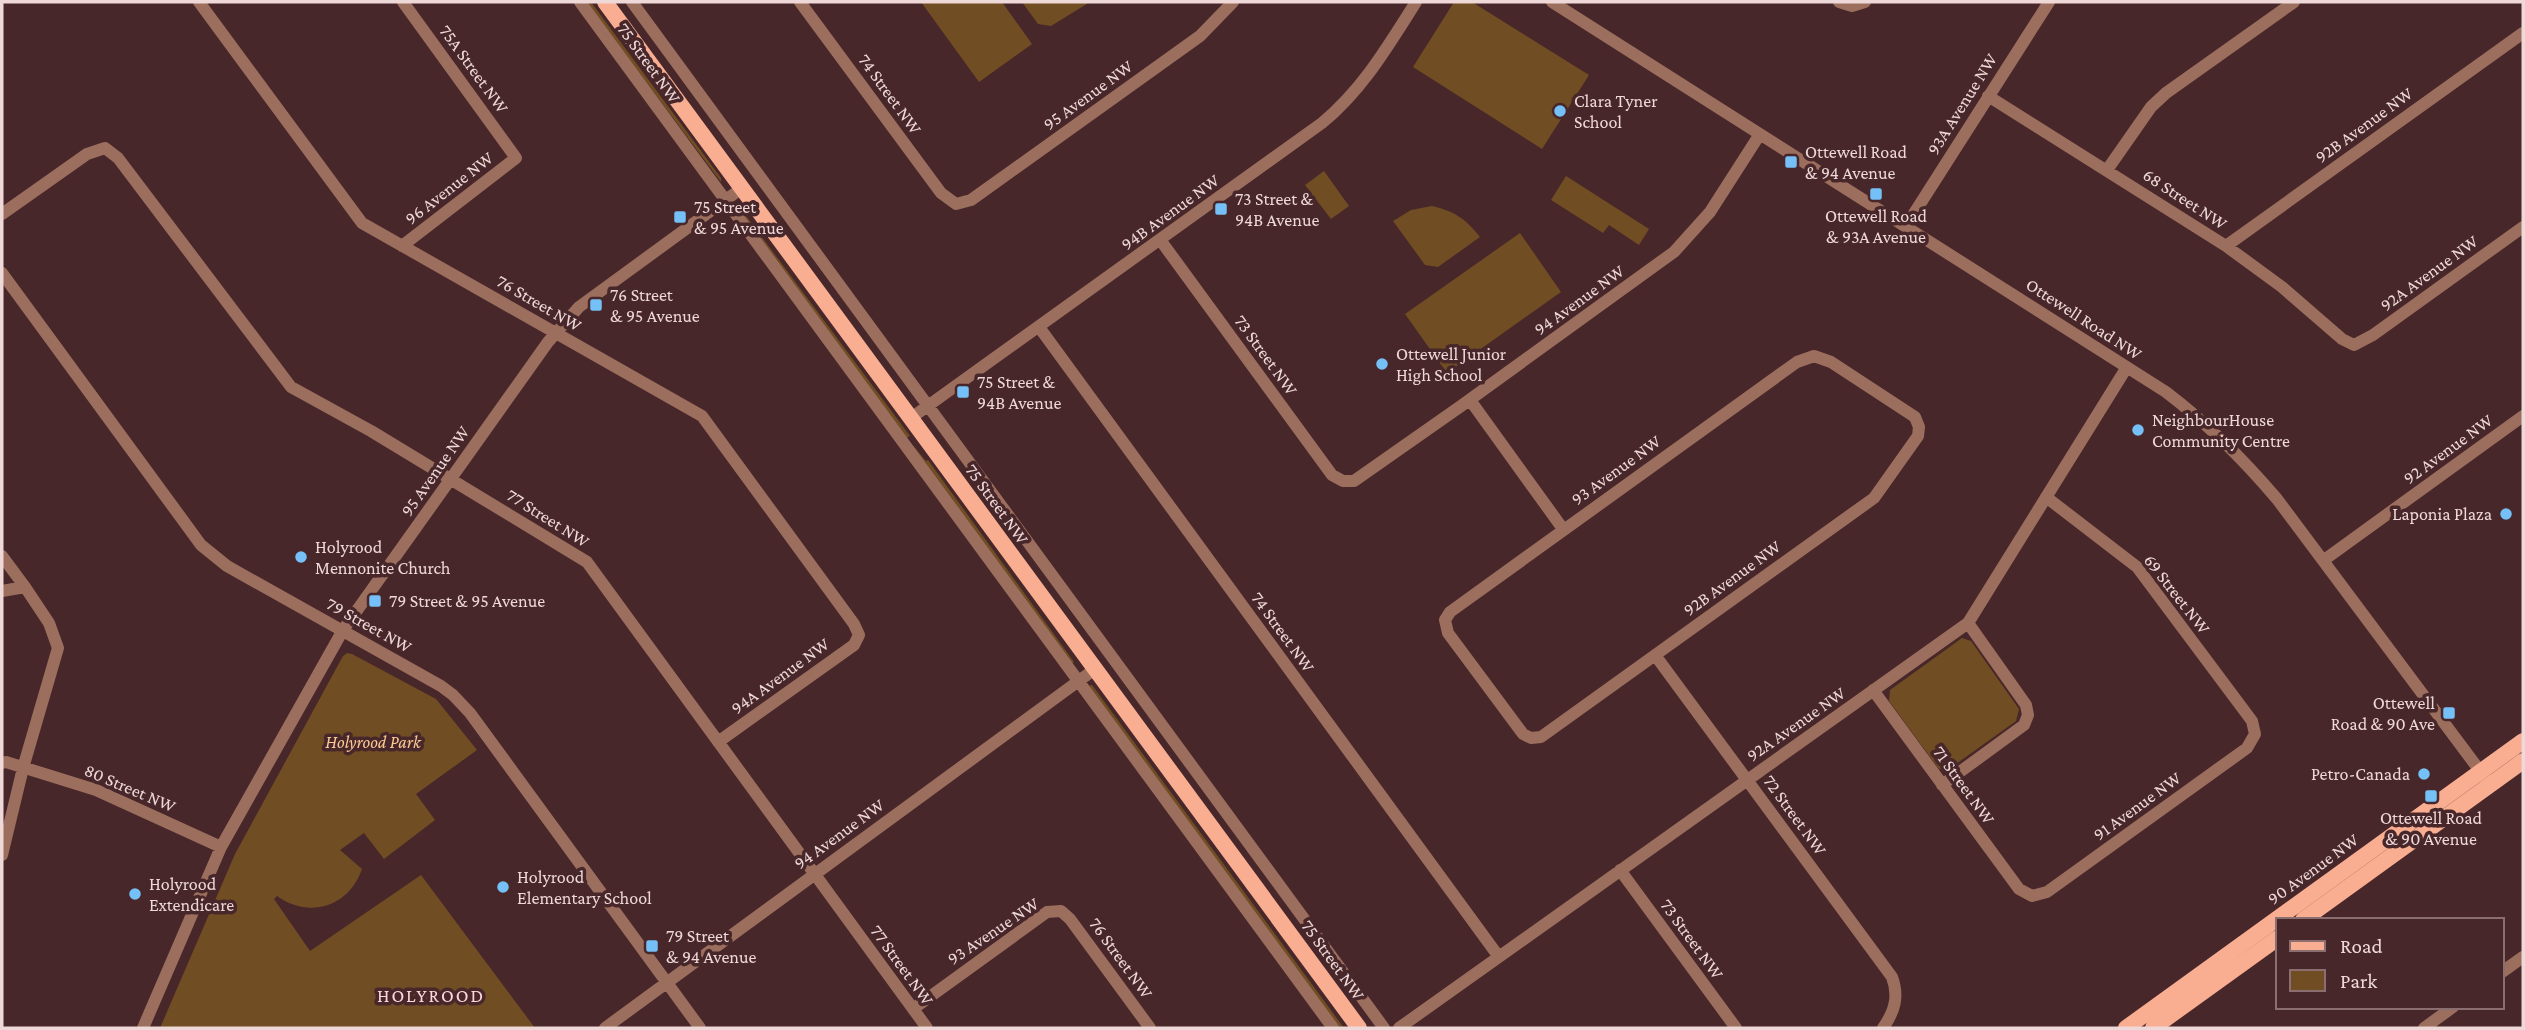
<svg xmlns="http://www.w3.org/2000/svg" width="2525" height="1030" viewBox="0 0 2525 1030" font-family="'Crimson Pro',serif">
  <style>
    .green { fill: #704d23 }
    .lines { fill: none; stroke-linecap: round; stroke-linejoin: round }
    .minor { stroke: #9c6e5d; stroke-width: 12 }
    .major { stroke: #f9ae92; stroke-width: 16 }
    .poi-dot { fill: #75c0f6; stroke: #48272a; stroke-width: 2.5 }
    .labels { text-anchor: middle; dominant-baseline: central; stroke-width: 7; stroke-linejoin: round; paint-order: stroke }
    .street-label { font-size: 18px; fill: #eed8d8; stroke: #48272a }
    .poi-label { font-size: 18px; fill: #eed8d8; stroke: #48272a; text-anchor: start }
    .park-label { font-size: 18px; font-style: italic; fill: #fcca94; stroke: #48272a }
    .neighbourhood-label { font-size: 19px; letter-spacing: 2px; fill: #fbd8da; stroke: #48272a }
  </style>
  <rect width="100%" height="100%" fill="#48272a"/>
  <!-- green -->
  <path class="green" d="M586,2H591L721,178V182Z
    M921,2H1002L1032,44L979,82Z
    M1022,2H1090L1051,26L1038,24Z
    M1454,2H1472L1589,75L1542,149L1413,67Z
    M1324,171L1349,206L1331,219L1305,185Z
    M1566,176L1649,229L1639,245L1609,225L1603,233L1551,200Z
    M738,205L910,436L906,438L737,206Z
    M1432,206C1454,211 1466,219 1480,237L1438,267L1425,265L1393,221L1411,210Z
    M1520,233L1561,292L1447,373L1405,314Z
    M911,443L926,461L928,460L1074,662L1072,664Z
    M1962,638L1971,641L2019,709L2016,721L1949,769H1939L1889,701L1890,690Z
    M347,653L352,654L436,699L477,750L416,794L435,820L384,859L364,833L340,850L362,869C349,907 309,919 277,896L274,899L310,951L421,875L535,1028H160L235,854L343,656Z
    M1091,685H1092L1344,1028H1339L1089,686Z"/>
  <g class="lines">
    <!-- minor -->
    <path class="minor" d="M199,2L362,223L702,416L854,624L859,635L854,645L718,742
      M580,2L1333,1028
      M632,2L1384,1028
      M800,2L941,193L956,204L971,200L1200,36L1233,2
      M1552,2L2166,392C2208,424 2243,459 2277,499L2486,779
      M1839,2L1852,6L1865,2
      M1988,96L2226,246L2282,287L2342,339L2354,345L2373,335L2523,227
      M2107,170L2151,107L2166,93L2294,2
      M2,214L87,154L105,148L118,158L291,387L371,431L587,562L927,1028
      M1906,226L2049,2
      M1161,241L1332,475L1343,481H1354L1461,406L1674,252L1710,212L1760,134
      M402,246L516,158L403,2
      M2226,246L2523,33
      M2,273L201,545L227,566L441,686L453,695L470,713L700,1028
      M1039,327L1499,957
      M1814,356L1831,362L1915,417L1919,427L1918,436L1874,498L1541,737L1531,738L1523,734L1448,633L1445,620L1450,612L1797,362Z
      M1470,400L1563,529
      M911,418L1322,123C1363,89 1388,46 1416,2
      M2,556L25,587
      M2324,560L2523,416
      M2,591L25,587L49,623L58,648L23,768L2,855
      M1655,655L1892,977C1899,996 1895,1011 1883,1028
      M1873,690L2019,889L2032,896L2047,892L2247,748L2255,734L2252,721L2137,567L2046,497
      M2,763L6,762L96,790L221,847
      M1942,785L2024,725L2028,715L2026,705L1968,623
      M1620,870L1736,1028
      M2502,972L2523,957
      M913,1009L1047,912L1061,911L1070,919L1150,1028
      M143,1028L221,847L343,630L457,470L548,342L579,307L742,188
      M605,1028L1095,669
      M1399,1028L1968,623L2127,367
      M2424,1028L2453,1007"/>
    <!-- major -->
    <path class="major" d="M605,2L1359,1028
      M2303,920L2523,761
      M2126,1028L2523,741
      M2153,1028L2278,938"/>
  </g>
  <!-- markers -->
  <g class="poi-dot">
    <circle cx="1560" cy="111" r="7"/>
    <rect x="1784" y="155" width="14" height="14" rx="3.5"/>
    <rect x="1869" y="187" width="14" height="14" rx="3.5"/>
    <rect x="1214" y="202" width="14" height="14" rx="3.5"/>
    <rect x="673" y="210" width="14" height="14" rx="3.5"/>
    <rect x="589" y="298" width="14" height="14" rx="3.5"/>
    <circle cx="1382" cy="364" r="7"/>
    <rect x="956" y="385" width="14" height="14" rx="3.5"/>
    <circle cx="2138" cy="430" r="7"/>
    <circle cx="2506" cy="514" r="7"/>
    <circle cx="301" cy="557" r="7"/>
    <rect x="368" y="594" width="14" height="14" rx="3.5"/>
    <rect x="2442" y="706" width="14" height="14" rx="3.5"/>
    <circle cx="2424" cy="774" r="7"/>
    <rect x="2424" y="789" width="14" height="14" rx="3.5"/>
    <circle cx="503" cy="887" r="7"/>
    <circle cx="135" cy="894" r="7"/>
    <rect x="645" y="939" width="14" height="14" rx="3.5"/>
  </g>
  <g class="labels">
    <!-- street labels -->
    <g class="street-label">
      <text transform="translate(649 63) rotate(54)">75 Street NW</text>
      <text transform="translate(474 69) rotate(54)">75A Street NW</text>
      <text transform="translate(890 94) rotate(54)">74 Street NW</text>
      <text transform="translate(1088 95) rotate(-36)">95 Avenue NW</text>
      <text transform="translate(1962 104) rotate(-58)">93A Avenue NW</text>
      <text transform="translate(2364 125) rotate(-36)">92B Avenue NW</text>
      <text transform="translate(449 188) rotate(-38)">96 Avenue NW</text>
      <text transform="translate(2185 199) rotate(33)">68 Street NW</text>
      <text transform="translate(1170 212) rotate(-36)">94B Avenue NW</text>
      <text transform="translate(2429 273) rotate(-36)">92A Avenue NW</text>
      <text transform="translate(1579 300) rotate(-36)">94 Avenue NW</text>
      <text transform="translate(539 303) rotate(30)">76 Street NW</text>
      <text transform="translate(2084 319) rotate(33)">Ottewell Road NW</text>
      <text transform="translate(1266 355) rotate(54)">73 Street NW</text>
      <text transform="translate(2448 449) rotate(-36)">92 Avenue NW</text>
      <text transform="translate(1616 470) rotate(-36)">93 Avenue NW</text>
      <text transform="translate(435 471) rotate(-55)">95 Avenue NW</text>
      <text transform="translate(997 504) rotate(54)">75 Street NW</text>
      <text transform="translate(548 518) rotate(32)">77 Street NW</text>
      <text transform="translate(1732 578) rotate(-36)">92B Avenue NW</text>
      <text transform="translate(2177 594) rotate(52)">69 Street NW</text>
      <text transform="translate(369 625) rotate(29)">79 Street NW</text>
      <text transform="translate(1283 632) rotate(54)">74 Street NW</text>
      <text transform="translate(780 676) rotate(-36)">94A Avenue NW</text>
      <text transform="translate(1796 724) rotate(-35)">92A Avenue NW</text>
      <text transform="translate(1964 785) rotate(54)">71 Street NW</text>
      <text transform="translate(130 788) rotate(23)">80 Street NW</text>
      <text transform="translate(2137 806) rotate(-36)">91 Avenue NW</text>
      <text transform="translate(1795 815) rotate(54)">72 Street NW</text>
      <text transform="translate(839 834) rotate(-36)">94 Avenue NW</text>
      <text transform="translate(2313 869) rotate(-36)">90 Avenue NW</text>
      <text transform="translate(993 931) rotate(-34)">93 Avenue NW</text>
      <text transform="translate(1692 939) rotate(54)">73 Street NW</text>
      <text transform="translate(1121 958) rotate(54)">76 Street NW</text>
      <text transform="translate(1333 960) rotate(54)">75 Street NW</text>
      <text transform="translate(902 965) rotate(54)">77 Street NW</text>
    </g>
    <!-- poi labels -->
    <g class="poi-label">
      <text x="1574" y="101">Clara Tyner<tspan x="1574" dy="21">School</tspan></text>
      <text x="1805" y="152">Ottewell Road<tspan x="1805" dy="21">&amp; 94 Avenue</tspan></text>
      <text x="1235" y="199">73 Street &amp;<tspan x="1235" dy="21">94B Avenue</tspan></text>
      <text x="694" y="207">75 Street<tspan x="694" dy="21">&amp; 95 Avenue</tspan></text>
      <text x="1876" y="216" text-anchor="middle">Ottewell Road<tspan x="1876" dy="21">&amp; 93A Avenue</tspan></text>
      <text x="610" y="295">76 Street<tspan x="610" dy="21">&amp; 95 Avenue</tspan></text>
      <text x="1396" y="354">Ottewell Junior<tspan x="1396" dy="21">High School</tspan></text>
      <text x="977" y="382">75 Street &amp;<tspan x="977" dy="21">94B Avenue</tspan></text>
      <text x="2152" y="420">NeighbourHouse<tspan x="2152" dy="21">Community Centre</tspan></text>
      <text x="2492" y="514" text-anchor="end">Laponia Plaza</text>
      <text x="315" y="547">Holyrood<tspan x="315" dy="21">Mennonite Church</tspan></text>
      <text x="389" y="601">79 Street &amp; 95 Avenue</text>
      <text x="2435" y="703" text-anchor="end">Ottewell<tspan x="2435" dy="21">Road &amp; 90 Ave</tspan></text>
      <text x="2410" y="774" text-anchor="end">Petro-Canada</text>
      <text x="2431" y="818" text-anchor="middle">Ottewell Road<tspan x="2431" dy="21">&amp; 90 Avenue</tspan></text>
      <text x="517" y="877">Holyrood<tspan x="517" dy="21">Elementary School</tspan></text>
      <text x="149" y="884">Holyrood<tspan x="149" dy="21">Extendicare</tspan></text>
      <text x="666" y="936">79 Street<tspan x="666" dy="21">&amp; 94 Avenue</tspan></text>
    </g>
    <!-- park labels -->
    <g class="park-label">
      <text x="373" y="742">Holyrood Park</text>
    </g>
    <!-- neighbourhood labels -->
    <g class="neighbourhood-label">
      <text x="431" y="995">HOLYROOD</text>
    </g>
  </g>
  <!-- border -->
  <rect width="2525" height="1030" fill="none" stroke="#eed8d8" stroke-width="7"/>
  <!-- legend -->
  <rect x="2276" y="918" width="228" height="91" fill="#48272a" stroke="#8a6e70" stroke-width="2"/>
  <rect x="2290" y="941" width="35" height="10" fill="#f9ae92" stroke="#8a6e70" stroke-width="2"/>
  <text x="2340" y="953" font-size="21" fill="#eed8d8">Road</text>
  <rect x="2290" y="970" width="35" height="21" fill="#704d23" stroke="#8a6e70" stroke-width="2"/>
  <text x="2340" y="988" font-size="21" fill="#eed8d8">Park</text>
</svg>
